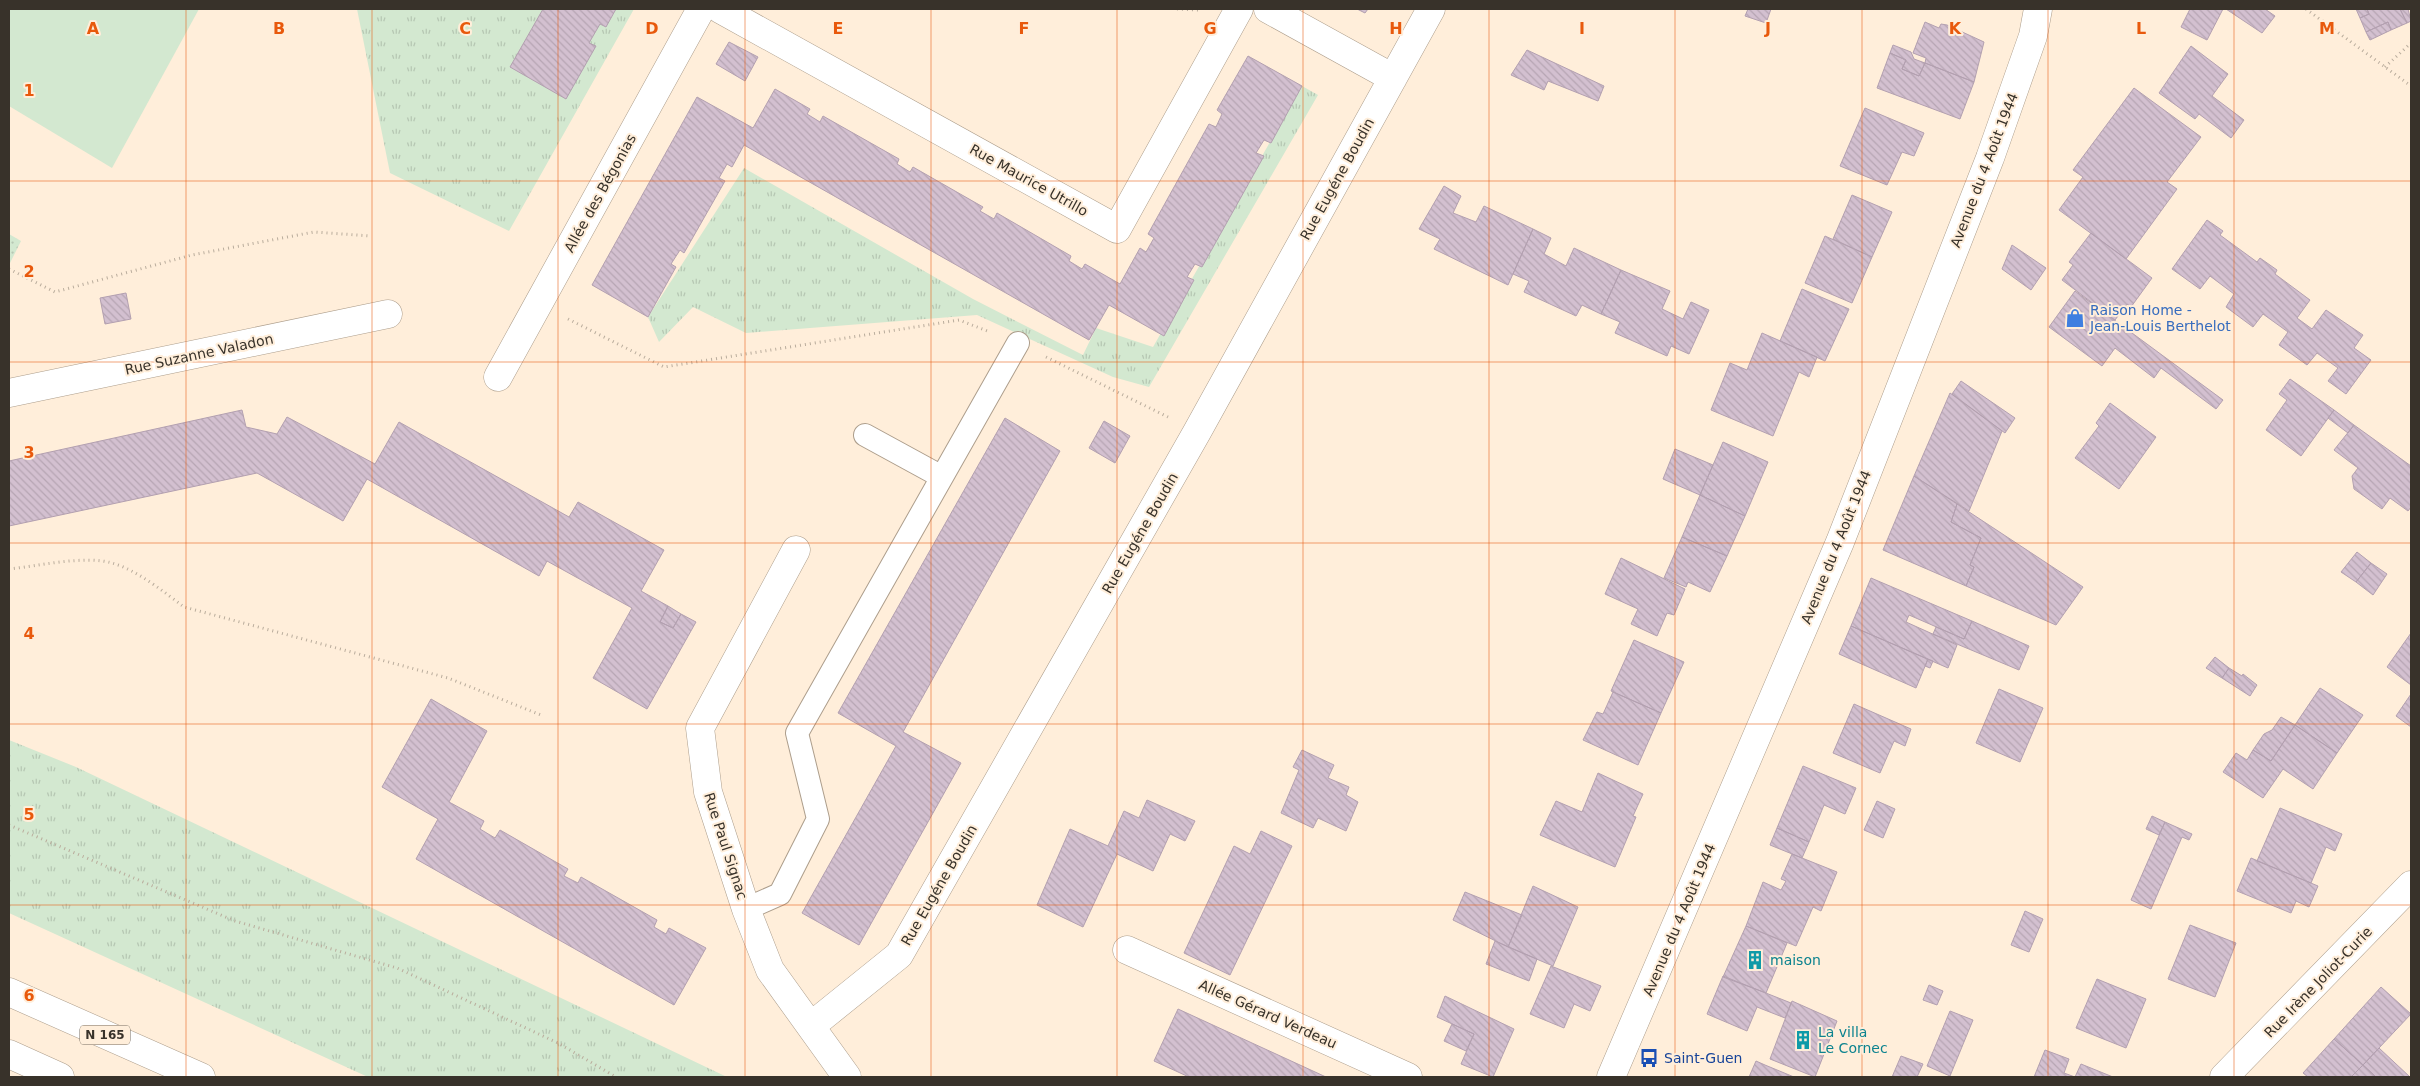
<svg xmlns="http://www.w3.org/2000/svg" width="2420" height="1086" viewBox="0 0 2420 1086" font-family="'DejaVu Sans',sans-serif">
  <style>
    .grass { fill: url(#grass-tufts) }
    .park { fill: url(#park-dots) }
    .garden { fill: #d3e8d0 }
    .building { fill: url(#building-back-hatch); stroke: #b3a0b0 }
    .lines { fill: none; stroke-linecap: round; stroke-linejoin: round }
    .service-casing { stroke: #ad9e8c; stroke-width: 24 }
    .minor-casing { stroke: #ad9e8c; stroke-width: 29 }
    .tertiary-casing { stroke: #ad9e8c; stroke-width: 29 }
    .trunk-casing { stroke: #ad9e8c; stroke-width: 29 }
    .path { stroke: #b9ac9c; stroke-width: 3; stroke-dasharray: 1 4; stroke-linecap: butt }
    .service { stroke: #fff; stroke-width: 22 }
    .minor { stroke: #fff; stroke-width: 28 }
    .tertiary { stroke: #fff; stroke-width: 28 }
    .trunk { stroke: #fff; stroke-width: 28 }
    .grid { fill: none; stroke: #e8590c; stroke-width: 1; stroke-opacity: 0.55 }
    .labels { text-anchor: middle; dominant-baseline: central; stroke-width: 4; stroke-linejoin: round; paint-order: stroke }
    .shield { fill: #ffeeda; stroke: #746a5f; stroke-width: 1 }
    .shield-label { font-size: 12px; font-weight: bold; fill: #38322a }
    .street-label { font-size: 14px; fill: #38322a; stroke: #ffeeda }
    .shop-label { font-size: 14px; fill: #366cbe; stroke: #ffeeda; text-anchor: start }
    .culture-label { font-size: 14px; fill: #0d838f; stroke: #ffeeda; text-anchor: start }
    .transit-label { font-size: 14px; fill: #164399; stroke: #ffeeda; text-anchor: start }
    .grid-label { font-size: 16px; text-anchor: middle; font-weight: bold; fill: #e8590c; stroke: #ffeeda; stroke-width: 4; stroke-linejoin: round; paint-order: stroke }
  </style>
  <defs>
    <pattern id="grass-tufts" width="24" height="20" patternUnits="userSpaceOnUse" patternTransform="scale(1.25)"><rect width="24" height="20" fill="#d3e8d0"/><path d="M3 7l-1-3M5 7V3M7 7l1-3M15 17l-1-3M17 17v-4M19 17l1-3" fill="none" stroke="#b6c7b3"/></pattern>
    <pattern id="park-dots" width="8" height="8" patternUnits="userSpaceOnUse" patternTransform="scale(1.25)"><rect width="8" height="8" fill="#d3e8d0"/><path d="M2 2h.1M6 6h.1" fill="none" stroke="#b6c7b3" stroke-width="1.8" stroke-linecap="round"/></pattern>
    <pattern id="building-back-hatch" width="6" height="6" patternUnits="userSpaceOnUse" patternTransform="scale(1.25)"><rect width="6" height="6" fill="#d3c0d0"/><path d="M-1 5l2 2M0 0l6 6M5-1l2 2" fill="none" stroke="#b6a5b3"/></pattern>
  </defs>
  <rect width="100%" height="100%" fill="#ffeeda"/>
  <!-- grass -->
  <path class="grass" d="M357,9H634L509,231L390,173Z
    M1302,86L1318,95L1149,387L1113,377L977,315L746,333L693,307L659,342L648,317L744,168L973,299L1083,355L1096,328L1153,347Z
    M9,740L76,767L727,1077H368L9,913Z"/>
  <!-- park -->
  <path class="park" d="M9,234L21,241L9,265Z"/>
  <!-- garden -->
  <path class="garden" d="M9,9H199L112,168L9,106Z"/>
  <!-- building -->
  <path class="building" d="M543,9H616L606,27L600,24L589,43L596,46L566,99L510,67Z
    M1357,9H1368L1365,13Z
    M1748,9H1771L1766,23L1745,16Z
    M2190,9H2223L2207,40L2181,27Z
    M2226,9H2265L2275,16L2262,33Z
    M2356,9H2367L2369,14L2360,18Z
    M2367,9H2400L2407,23L2391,30L2388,22L2366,32L2360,18L2369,14Z
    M2400,9H2408L2411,21L2407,23Z
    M1925,22L1939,28L1941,24L1947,25L1984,42L1974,82L1925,63L1926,58L1913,53Z
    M2388,22L2391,30L2370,40L2366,32Z
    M729,42L758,57L745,81L716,64Z
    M1893,45L1911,52L1914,59L1925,63L1919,76L1902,69L1906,60L1890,53Z
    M2191,46L2228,74L2212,96L2244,120L2231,138L2199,114L2195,119L2159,93Z
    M1527,50L1604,86L1598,101L1548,81L1544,90L1511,75Z
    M1890,53L1906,60L1902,69L1919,76L1925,63L1974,82L1960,119L1877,88Z
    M1248,56L1302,86L1271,143L1264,140L1256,153L1264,156L1202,267L1195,264L1187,277L1194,280L1164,336L1109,305L1089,340L744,145L732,167L727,164L719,178L725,181L684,253L680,250L671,264L676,267L648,317L592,285L697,97L753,128L775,89L810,109L807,114L820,122L823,116L899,159L897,164L910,172L913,167L983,207L980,211L994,219L997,213L1071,256L1069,261L1082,269L1085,264L1120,284L1140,248L1146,252L1154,238L1148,234L1209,124L1216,127L1222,114L1217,110Z
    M2134,88L2201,137L2167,182L2177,189L2126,259L2059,210L2083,177L2073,170Z
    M1865,108L1924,133L1914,156L1902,152L1887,185L1840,166Z
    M1444,186L1461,196L1453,213L1476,222L1484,206L1533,229L1508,285L1434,249L1440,239L1419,229Z
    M1852,195L1892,212L1872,257L1833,239Z
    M2207,220L2223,231L2220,235L2257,262L2260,258L2277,270L2275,274L2310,300L2297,318L2312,329L2326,310L2363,335L2354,348L2371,360L2346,394L2328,381L2338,368L2317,353L2307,365L2279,345L2288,332L2263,314L2253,327L2226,307L2234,294L2210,276L2200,289L2172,269Z
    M1533,229L1551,238L1544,254L1566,266L1574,248L1621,270L1601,314L1582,305L1576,316L1524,292L1529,281L1513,274Z
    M2091,233L2152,278L2131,307L2127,304L2115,320L2062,280L2073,265L2069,262Z
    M1825,236L1872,257L1852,303L1805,283Z
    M2012,245L2046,268L2031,290L2002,269Z
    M1621,270L1670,291L1662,309L1683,319L1691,302L1709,310L1689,354L1671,346L1667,356L1615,333L1620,322L1601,314Z
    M1802,289L1849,309L1825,361L1780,341Z
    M2075,291L2223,400L2216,409L2161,368L2154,378L2115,348L2102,366L2049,327Z
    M126,293L131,319L105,324L100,298Z
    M1762,333L1817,357L1809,377L1799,372L1773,436L1711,410L1730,363L1747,370Z
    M2290,379L2334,410L2301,456L2266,430L2287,400L2279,394Z
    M1961,381L2015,418L2005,433L1952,394Z
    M1950,393L2002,431L1969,511L1914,476Z
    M2110,403L2156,437L2119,489L2075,458L2099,426L2096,423Z
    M242,410L246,427L277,434L287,417L375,464L399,422L569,517L578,502L664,550L641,591L668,606L660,622L673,628L681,614L696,622L647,709L593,678L632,608L547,561L539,576L367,479L343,521L257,473L9,526V461Z
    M2334,410L2354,425L2348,433L2328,418Z
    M1005,418L1060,451L903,732L961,763L859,945L802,913L896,746L838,713Z
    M1104,421L1130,436L1115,463L1089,448Z
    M2354,425L2411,466V507L2408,511L2390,498L2382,509L2354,489L2352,476L2358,468L2334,450Z
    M1723,442L1768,462L1745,516L1700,495Z
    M1675,449L1713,465L1700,495L1663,479Z
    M1914,476L1957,504L1951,522L1981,538L1970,565L1974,567L1966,586L1883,550Z
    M1700,495L1745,516L1727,556L1682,537Z
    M1957,504L2083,587L2056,625L1966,586L1974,567L1970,565L1981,538L1951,522Z
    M1682,537L1727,556L1710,592L1688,582L1686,587L1664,578Z
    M2357,552L2371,563L2356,582L2341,572Z
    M1621,558L1685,589L1674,615L1667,613L1657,636L1631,624L1638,609L1605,594Z
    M2371,563L2387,574L2373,595L2356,582Z
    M1871,578L1972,621L1964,639L1909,615L1906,622L1957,645L1948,668L1851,626Z
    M668,606L681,614L673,628L660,622Z
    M1972,621L2029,646L2019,670L1933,634L1936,627L1964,639Z
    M1851,626L1928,659L1916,688L1839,654Z
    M2411,633V685L2387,667Z
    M1634,640L1684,662L1661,713L1611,691Z
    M2215,657L2229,668L2222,678L2206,668Z
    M1928,659L1933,661L1930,668L1925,666Z
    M2229,668L2242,676L2243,674L2257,685L2250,696L2222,678Z
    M2320,688L2363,715L2337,753L2295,725Z
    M1999,689L2043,708L2020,762L1976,743Z
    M1613,692L1661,713L1638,765L1583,740L1597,712L1603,714Z
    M2411,694V727L2396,716Z
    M431,699L487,731L449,802L484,821L480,829L495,838L500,830L568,869L564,876L578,883L581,877L657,920L654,927L666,934L669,928L706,948L674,1005L416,859L438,819L382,787Z
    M1854,704L1911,729L1905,746L1894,741L1880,773L1833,753Z
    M2281,717L2295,725L2271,761L2253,750L2264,734L2272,730Z
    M2295,725L2337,753L2313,789L2283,769L2263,798L2223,772L2236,753L2247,760L2253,750L2271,761Z
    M1302,750L1334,765L1328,778L1349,787L1346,795L1358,802L1346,831L1318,818L1313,828L1281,813L1299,770L1293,767Z
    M1803,766L1856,788L1845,814L1824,805L1809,842L1777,828Z
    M1598,773L1643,794L1633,816L1636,817L1615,867L1540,835L1556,801L1582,812Z
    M1147,800L1195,821L1185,841L1170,834L1153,871L1117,854L1083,927L1037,905L1070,829L1108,846L1124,811L1139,818Z
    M1877,801L1895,809L1883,838L1864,830Z
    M2280,808L2342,834L2335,851L2326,847L2311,883L2257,861Z
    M2152,816L2165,822L2159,835L2146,829Z
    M2165,822L2192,834L2189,840L2182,837L2151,909L2131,900Z
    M1777,828L1809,842L1802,858L1770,845Z
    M1261,831L1292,846L1230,975L1184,953L1234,846L1250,854Z
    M1792,854L1837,872L1821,911L1813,907L1796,946L1746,926L1763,882L1781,890L1786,881L1781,879Z
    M2251,858L2318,886L2309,907L2296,901L2291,913L2237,891Z
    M1533,886L1578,907L1553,966L1508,947Z
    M1465,892L1522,915L1508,947L1453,920Z
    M2025,911L2043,919L2029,952L2011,945Z
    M2190,925L2236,943L2215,997L2168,979Z
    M1746,926L1787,943L1766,993L1723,977Z
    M1495,941L1537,959L1529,981L1486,964Z
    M1551,966L1601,986L1590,1011L1574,1004L1564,1028L1530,1014Z
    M1723,976L1791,1003L1785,1018L1757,1007L1747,1031L1707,1014Z
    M2097,979L2146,999L2126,1048L2076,1028Z
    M1929,985L1943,991L1937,1005L1923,1000Z
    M2381,987L2411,1014L2363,1065L2334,1039Z
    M1445,996L1514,1029L1493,1077L1461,1064L1474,1034L1437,1017Z
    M1792,1001L1837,1021L1815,1077L1770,1059Z
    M1178,1009L1326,1077H1189L1154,1061Z
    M1950,1011L1973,1020L1950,1076L1927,1066Z
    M1452,1024L1474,1034L1466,1051L1444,1041Z
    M2334,1039L2363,1065L2351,1077H2308L2303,1073Z
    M2379,1048L2410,1077H2376L2363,1065Z
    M2045,1050L2069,1059L2064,1073L2075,1077H2034Z
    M1901,1056L1923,1064L1917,1077H1892Z
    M1756,1061L1765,1065L1794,1077H1749Z
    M2081,1064L2113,1077H2075Z
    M2363,1065L2376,1077H2351Z"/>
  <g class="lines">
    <!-- service casing -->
    <g class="service-casing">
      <path id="service" d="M942,477L1018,343
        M746,909L780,894L818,819L797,733L942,477L865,435"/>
    </g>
    <!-- minor casing -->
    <g class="minor-casing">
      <path id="minor" d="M720,9L1117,229L1239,9
        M1268,9L1393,78
        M498,377L701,9
        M9,393L388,314
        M796,550L700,728L708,792L746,909L770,970L847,1077
        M1127,950L1408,1077
        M811,1026L899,955L1197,432L1431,9
        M2224,1077L2411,885"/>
    </g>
    <!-- tertiary casing -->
    <g class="tertiary-casing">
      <path id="tertiary" d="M1611,1077L1840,542L1990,158L2033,36L2038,9"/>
    </g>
    <!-- trunk casing -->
    <g class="trunk-casing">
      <path id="trunk" d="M9,992L201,1077
        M9,1054L60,1077"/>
    </g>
    <!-- path -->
    <path class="path" d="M1177,9L1199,10
      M2306,9L2411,86
      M2385,67L2411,43
      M9,269L55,292L192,255L314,232L371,236
      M568,319L664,367L959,320L990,332
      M1046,357L1168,417
      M9,569C39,566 84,555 112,563C137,570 164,592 184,607L448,678L541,715
      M9,825L235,921L397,968L558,1043L616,1077"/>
    <!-- service -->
    <use href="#service" class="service"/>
    <!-- minor -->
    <use href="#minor" class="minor"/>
    <!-- tertiary -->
    <use href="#tertiary" class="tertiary"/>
    <!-- trunk -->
    <use href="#trunk" class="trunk"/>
  </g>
  <!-- grid -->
  <path class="grid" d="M186,9V1077M372,9V1077M558,9V1077M745,9V1077M931,9V1077M1117,9V1077M1303,9V1077M1489,9V1077M1675,9V1077M1862,9V1077M2048,9V1077M2234,9V1077M9,181H2411M9,362H2411M9,543H2411M9,724H2411M9,905H2411"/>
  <!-- icons -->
  <defs>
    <g id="shop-bare" transform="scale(1.5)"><path d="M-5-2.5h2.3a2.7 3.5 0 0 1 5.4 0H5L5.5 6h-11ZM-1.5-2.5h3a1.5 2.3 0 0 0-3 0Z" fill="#3f7fe0" stroke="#ffeeda" stroke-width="2.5" paint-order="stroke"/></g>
    <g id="building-bare" transform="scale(1.5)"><path d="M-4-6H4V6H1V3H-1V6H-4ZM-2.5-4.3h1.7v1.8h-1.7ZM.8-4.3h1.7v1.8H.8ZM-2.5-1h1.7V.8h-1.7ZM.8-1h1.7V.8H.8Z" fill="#0f9aa8" stroke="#ffeeda" stroke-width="2.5" paint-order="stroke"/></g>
    <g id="bus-bare" transform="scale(1.5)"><path d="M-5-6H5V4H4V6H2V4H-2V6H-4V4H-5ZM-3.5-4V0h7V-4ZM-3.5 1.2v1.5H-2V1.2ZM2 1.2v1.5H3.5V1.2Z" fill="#1a4fb4" stroke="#ffeeda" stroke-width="2.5" paint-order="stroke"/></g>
  </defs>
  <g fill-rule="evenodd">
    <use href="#shop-bare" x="2075" y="318"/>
    <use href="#building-bare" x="1755" y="960"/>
    <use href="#building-bare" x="1803" y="1040"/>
    <use href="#bus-bare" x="1649" y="1058"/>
  </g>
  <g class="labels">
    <!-- shield labels -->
    <rect class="shield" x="80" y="1025.5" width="50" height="19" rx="4"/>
    <g class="shield-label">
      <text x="105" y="1035">N 165</text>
    </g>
    <!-- street labels -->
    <g class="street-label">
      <text transform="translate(1984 170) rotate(-69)">Avenue du 4 Août 1944</text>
      <text transform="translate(1337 179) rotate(-61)">Rue Eugéne Boudin</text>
      <text transform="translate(1029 180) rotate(29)">Rue Maurice Utrillo</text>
      <text transform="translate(600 193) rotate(-61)">Allée des Bégonias</text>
      <text transform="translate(199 354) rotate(-12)">Rue Suzanne Valadon</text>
      <text transform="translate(1140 533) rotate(-60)">Rue Eugéne Boudin</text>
      <text transform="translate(1836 547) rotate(-68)">Avenue du 4 Août 1944</text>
      <text transform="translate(726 846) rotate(72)">Rue Paul Signac</text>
      <text transform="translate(939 885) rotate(-60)">Rue Eugéne Boudin</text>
      <text transform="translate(1679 920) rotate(-67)">Avenue du 4 Août 1944</text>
      <text transform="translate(2318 982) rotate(-46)">Rue Irène Joliot-Curie</text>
      <text transform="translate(1268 1014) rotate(24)">Allée Gérard Verdeau</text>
    </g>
    <!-- shop labels -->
    <g class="shop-label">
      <text x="2090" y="310">Raison Home -<tspan x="2090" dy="16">Jean-Louis Berthelot</tspan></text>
    </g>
    <!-- culture labels -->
    <g class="culture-label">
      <text x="1770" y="960">maison</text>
      <text x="1818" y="1032">La villa<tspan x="1818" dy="16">Le Cornec</tspan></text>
    </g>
    <!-- transit labels -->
    <g class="transit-label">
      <text x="1664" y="1058">Saint-Guen</text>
    </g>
  </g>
  <g class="grid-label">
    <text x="93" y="34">A</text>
    <text x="279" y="34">B</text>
    <text x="465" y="34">C</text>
    <text x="652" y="34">D</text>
    <text x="838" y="34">E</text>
    <text x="1024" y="34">F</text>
    <text x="1210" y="34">G</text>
    <text x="1396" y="34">H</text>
    <text x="1582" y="34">I</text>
    <text x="1768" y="34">J</text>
    <text x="1955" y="34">K</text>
    <text x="2141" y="34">L</text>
    <text x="2327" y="34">M</text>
    <text x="29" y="96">1</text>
    <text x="29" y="277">2</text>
    <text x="29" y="458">3</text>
    <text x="29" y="639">4</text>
    <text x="29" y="820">5</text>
    <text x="29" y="1001">6</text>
  </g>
  <!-- border -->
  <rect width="2420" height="1086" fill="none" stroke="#38322a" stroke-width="20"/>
</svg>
